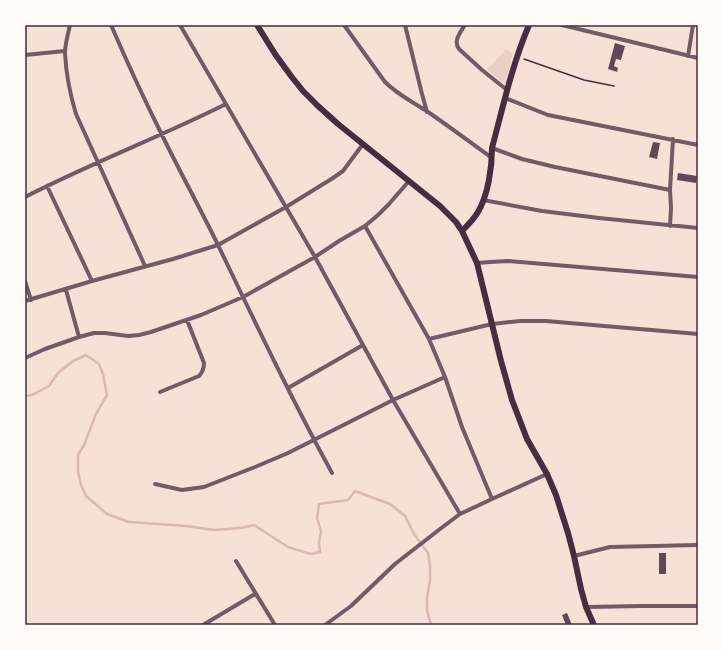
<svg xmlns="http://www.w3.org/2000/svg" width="723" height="650" viewBox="0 0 723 650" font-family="'Roboto Condensed',sans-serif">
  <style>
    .green { fill: #ebcfc5 }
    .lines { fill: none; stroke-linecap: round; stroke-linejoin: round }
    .stream { stroke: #dcb8b0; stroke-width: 2.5 }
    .building { fill: #644757 }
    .path { stroke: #4a2c40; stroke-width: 1.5 }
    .minor { stroke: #755966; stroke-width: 4 }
    .secondary { stroke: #4a2c40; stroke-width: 6 }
    .neatline { fill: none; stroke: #4a2c40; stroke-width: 1.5 }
  </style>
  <rect width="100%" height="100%" fill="#f7e1d7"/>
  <!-- green -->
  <path class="green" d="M506,49L513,53L505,84L487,70Z"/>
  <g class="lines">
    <!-- stream -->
    <path class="stream" d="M25,396L32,395L49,386L58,373L73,361L86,355L99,364L103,374L107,395L96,414L84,445L78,455V471L81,485L86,496L107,514L129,522L186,526L214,530L241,528L254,525L288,547L311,554L320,552L319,543L321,531L317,518L319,504L348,500L355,491L390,504L405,516L414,534L428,553L430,565V581L427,597V610L431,625"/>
  </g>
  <!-- building -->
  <path class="building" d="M615,43L625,46L621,60L616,59L614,66L618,68L617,72L608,69Z
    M653,142L660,143L657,159L649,157Z
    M678,173L697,176L696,183L677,180Z
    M659,553H666V574H659Z
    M567,613L572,625H566L562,615Z"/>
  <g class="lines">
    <!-- path -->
    <path class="path" d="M524,59L584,80L614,86"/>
    <!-- minor -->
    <path class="minor" d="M70,25C68,34 65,44 65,53C66,73 70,94 76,114L145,266
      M111,25C127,62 144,99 162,135C180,172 200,208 218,245C255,322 291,398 332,473
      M180,25L315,257L393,400L460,514
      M344,25L385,82C398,95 413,102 428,112C450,127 471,143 492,158
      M405,25L422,94L427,112
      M465,25C460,33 453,41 459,49L482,70L507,90
      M562,25L698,58
      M25,55L65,51
      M688,56L693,25
      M505,98L548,115L698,145
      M492,148L522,159L555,167L670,190
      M47,186L92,281
      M25,197C91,163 160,137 226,104
      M483,200L542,211L599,218L698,228
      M365,226L429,339L445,377L462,427L492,499
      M670,226L671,208L670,190L673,139
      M477,263L490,262L508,261L698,277
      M25,281L31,300
      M66,290L79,337
      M25,301L92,281L173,259L218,245L286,207L333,178L343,171L363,144
      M429,339L492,324L520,321H546L698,334
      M25,358L45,349L79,337L94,333H105L128,336L139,335L151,332L201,315L243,297L315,257L339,241L365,226L378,215L389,204L409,181
      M288,388L363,345
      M160,392L199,376C203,372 204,369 204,363L187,320
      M155,484L182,490L204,487L255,467L288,453L393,400L445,377
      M574,556L610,547L698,545
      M236,561L275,625
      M586,607L641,606H698
      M203,625L255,594
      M325,625L351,606L395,564L440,529L460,514L492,499L547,474"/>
    <!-- secondary -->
    <path class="secondary" d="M257,25L275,54L291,76L303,91L318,106L338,124L440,206L456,222L462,231L477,263L501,361L512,400L527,439L547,474L556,495L568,533L574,556L581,589L586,607L594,625
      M462,231C468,225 474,219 478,212C488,195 492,168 492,148C503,107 512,65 529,25"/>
  </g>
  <!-- border -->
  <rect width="723" height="650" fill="none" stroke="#fffaf5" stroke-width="52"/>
  <rect x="26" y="26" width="671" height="598" class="neatline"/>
</svg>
